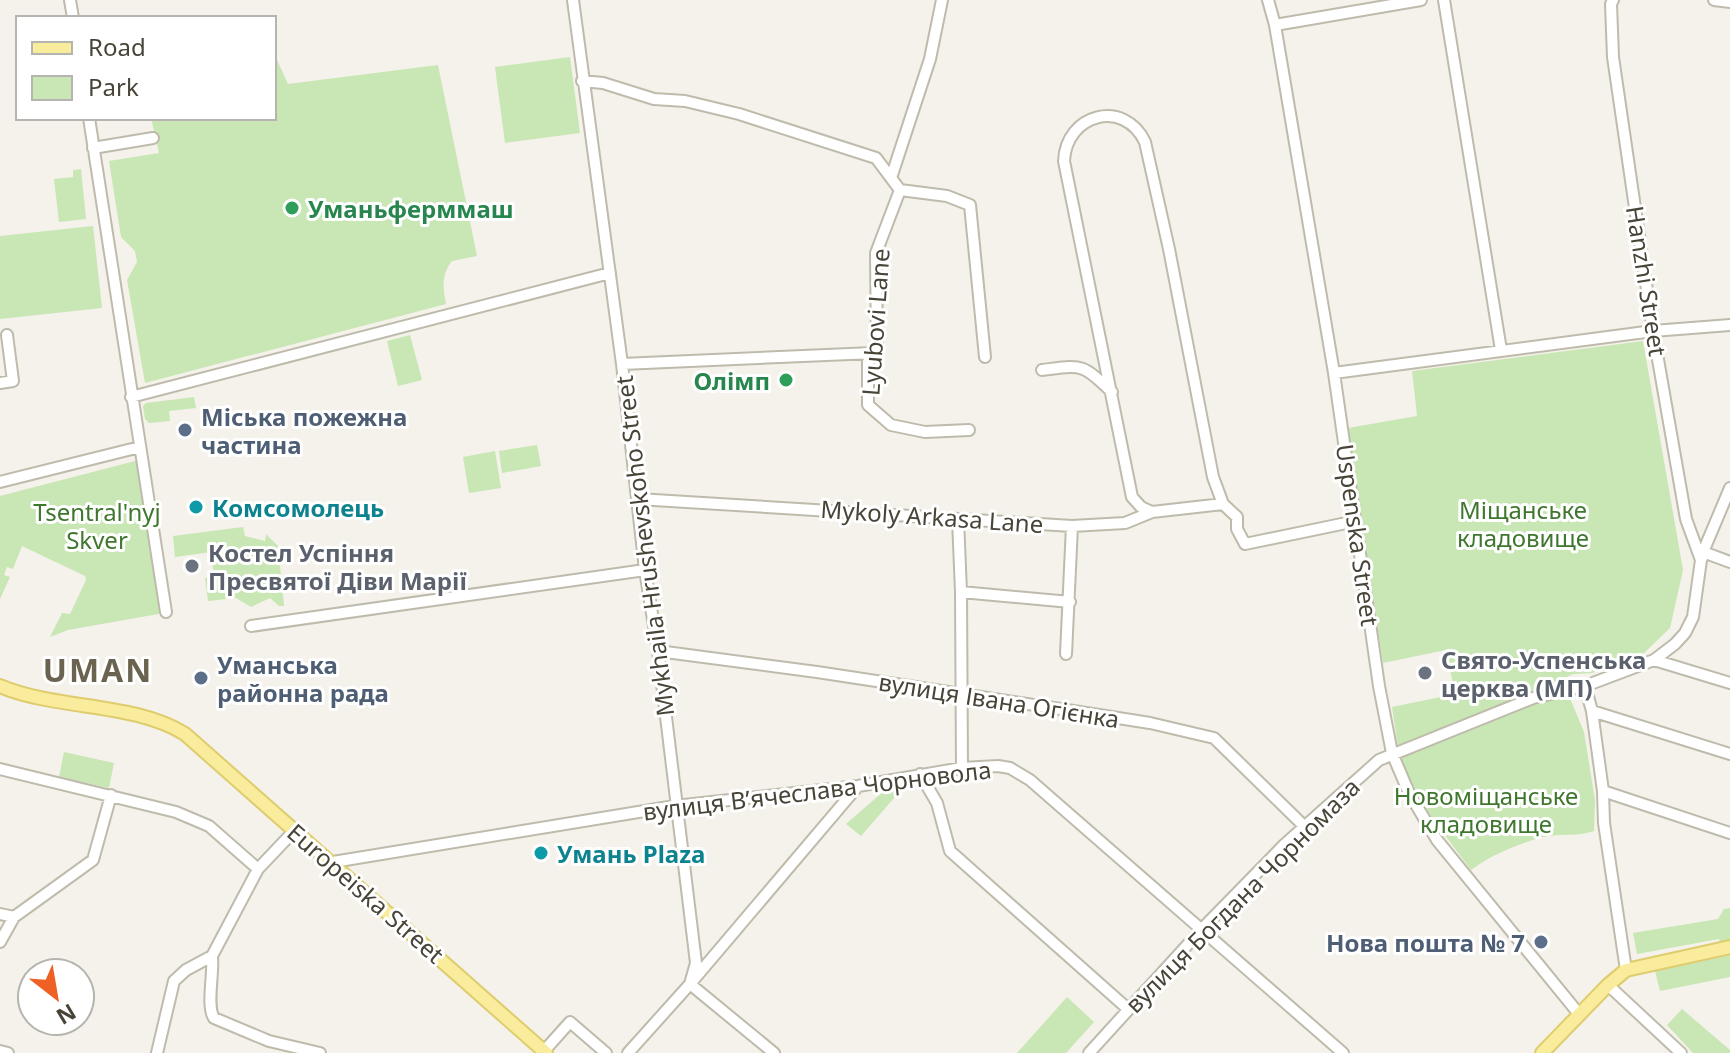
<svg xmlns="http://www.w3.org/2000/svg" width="1730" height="1053" viewBox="0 0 1730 1053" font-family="'Noto Sans',sans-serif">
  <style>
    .green { fill: #c9e6b5 }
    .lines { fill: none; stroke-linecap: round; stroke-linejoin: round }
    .minor-casing { stroke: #bfbbac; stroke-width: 14 }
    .major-casing { stroke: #decc6d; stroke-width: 16 }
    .minor { stroke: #fff; stroke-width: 10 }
    .major { stroke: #f9ec9d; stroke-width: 12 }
    .leisure-dot { fill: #2e9e5b; stroke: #fff; stroke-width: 3 }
    .service-dot { fill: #5c6f8a; stroke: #fff; stroke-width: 3 }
    .culture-dot { fill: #0f9aa8; stroke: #fff; stroke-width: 3 }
    .worship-dot { fill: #6b7280; stroke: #fff; stroke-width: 3 }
    .labels { text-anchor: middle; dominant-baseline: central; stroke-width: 6; stroke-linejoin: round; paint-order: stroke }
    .leisure-label { font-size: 24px; font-weight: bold; fill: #27864d; stroke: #fff; text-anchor: start }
    .street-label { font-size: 24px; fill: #484438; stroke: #fff }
    .service-label { font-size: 24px; font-weight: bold; fill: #4e5e75; stroke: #fff; text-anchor: start }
    .culture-label { font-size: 24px; font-weight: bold; fill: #0d838f; stroke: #fff; text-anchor: start }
    .park-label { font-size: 24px; fill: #3f772e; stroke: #fff }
    .worship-label { font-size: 24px; font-weight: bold; fill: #5b616d; stroke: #fff; text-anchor: start }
    .district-label { font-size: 32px; font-weight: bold; letter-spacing: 2px; fill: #6a6350; stroke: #fff }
  </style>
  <rect width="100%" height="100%" fill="#f4f2ea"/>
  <!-- green -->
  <path class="green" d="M274,53L288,84L438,65L477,256L452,261C441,275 443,288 446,304L145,383L127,280L137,262L135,251L121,237L109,161L159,153L151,118H274Z
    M570,57L580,133L505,143L495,67Z
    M81,169L86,219L59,222L54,179L73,177V170Z
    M93,226L102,308L0,319V236Z
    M410,335L422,380L398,386L387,341Z
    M1643,341L1683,570L1670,628L1643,654L1592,673L1573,674L1562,679L1584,732L1595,800L1594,831C1577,837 1560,833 1543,837C1518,844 1491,855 1471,870L1417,798L1409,782L1400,761L1392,707L1455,694L1446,650L1383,663L1348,428L1417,416L1412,371Z
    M194,397L196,408L169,411L170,421L149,423L145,419L143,406L146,403Z
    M537,445L541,466L502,473L499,451Z
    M495,451L501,488L469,493L463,457Z
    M139,460L164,613L68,630L50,637L62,613L70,614L86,580L85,576L22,546L13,569L7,567L4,575L10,577L0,599V496Z
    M243,527L245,536L265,541L266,534L278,546L284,606H279L270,598L251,607L236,598L208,601L205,578L214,576L211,552L175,557L173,536Z
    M64,752L114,763L109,788L59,777Z
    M898,788L901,790L861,836L846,824L884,791Z
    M1730,908V943L1721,944L1719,939L1637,954L1633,933L1718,919L1724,909Z
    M1730,955V977L1660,991L1655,971Z
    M1067,997L1094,1022L1066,1053H1017Z
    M1682,1009L1730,1050V1053H1693L1667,1025Z"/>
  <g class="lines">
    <!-- minor casing -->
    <g class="minor-casing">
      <path id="minor" d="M70,0L73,18
        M573,0L622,364L645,570L658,651L696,963L690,984
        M1268,0L1275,25L1334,373L1379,686L1392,753L1409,793L1437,840L1579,1014
        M1444,0L1501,350
        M1714,0L1730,2
        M1275,25L1421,0
        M582,81L603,83L654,99L685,101L739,114L876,158L900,190L876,253L877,348L868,362V405L891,425L925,432L969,430
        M89,118L166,612
        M93,148L153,138
        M891,178L930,59L942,0
        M900,190L947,196L970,205L985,357
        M622,364L873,353
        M1042,370C1083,365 1081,363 1112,392
        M1334,373L1653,331L1730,325
        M0,383L13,381L7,335
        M131,397L610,273
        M0,482L140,447
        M638,499L1072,526L1125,523L1152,512L1223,504
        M1152,512L1141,507L1132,497L1064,161C1066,114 1124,98 1145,142L1169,249L1213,477L1223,504L1237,517V529L1245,544L1356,521
        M958,519L961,592L962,768
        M1703,552L1730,488
        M1702,558L1703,552L1730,562
        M961,592L1070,602
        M251,626L645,570
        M658,651L817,672L1067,710L1150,723L1214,738L1304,826
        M1066,654L1072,526
        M1654,660L1730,683
        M1585,686L1592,711L1603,791L1604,823L1626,970
        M1592,711L1730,754
        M0,769L176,812L209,826L258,869
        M920,774L937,803L950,851L1128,1009
        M1603,791L1730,833
        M333,862L675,806L858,786L962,768L998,766L1010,768L1030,780L1343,1053
        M0,914L14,917
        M0,942L14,917L93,860L111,795
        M212,956C214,973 206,1006 214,1018L269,1041L320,1053
        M690,984L774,1053
        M1608,985L1681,1053
        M0,1051L8,1053
        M544,1051L570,1022L606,1053
        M157,1053L174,981L186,970L212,956L258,869L295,830
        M628,1053L690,984L858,786
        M1089,1053L1201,930L1284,845L1379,760L1533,698L1585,686L1654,660L1675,644L1685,633L1693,617L1701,560L1686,519L1653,331L1613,57L1611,4L1613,0"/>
    </g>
    <!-- major casing -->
    <g class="major-casing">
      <path id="major" d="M0,686C57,710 134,702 185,734L546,1053
        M1542,1053L1608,985L1626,970L1730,947"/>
    </g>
    <!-- minor -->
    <use href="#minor" class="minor"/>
    <!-- major -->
    <use href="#major" class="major"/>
  </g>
  <!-- markers -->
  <g class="leisure-dot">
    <circle cx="292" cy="208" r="8"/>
    <circle cx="786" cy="380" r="8"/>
  </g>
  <g class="service-dot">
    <circle cx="185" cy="430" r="8"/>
    <circle cx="201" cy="678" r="8"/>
    <circle cx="1541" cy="942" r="8"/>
  </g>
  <g class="culture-dot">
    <circle cx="196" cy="507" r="8"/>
    <circle cx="541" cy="853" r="8"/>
  </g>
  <g class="worship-dot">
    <circle cx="192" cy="566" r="8"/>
    <circle cx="1425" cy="673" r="8"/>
  </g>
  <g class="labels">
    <!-- leisure labels -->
    <g class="leisure-label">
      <text x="308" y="208">Уманьферммаш</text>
      <text x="770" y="380" text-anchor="end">Олімп</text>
    </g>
    <!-- street labels -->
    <g class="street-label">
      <text transform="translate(1647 281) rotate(81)">Hanzhi Street</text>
      <text transform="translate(875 322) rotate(-86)">Lyubovi Lane</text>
      <text transform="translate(932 516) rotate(4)">Mykoly Arkasa Lane</text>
      <text transform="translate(1358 535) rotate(82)">Uspenska Street</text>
      <text transform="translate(644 546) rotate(-97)">Mykhaila Hrushevskoho Street</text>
      <text transform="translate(999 700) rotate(9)">вулиця Івана Огієнка</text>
      <text transform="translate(817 790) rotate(-7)">вулиця В’ячеслава Чорновола</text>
      <text transform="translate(366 893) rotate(41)">Europeiska Street</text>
      <text transform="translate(1242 895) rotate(-45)">вулиця Богдана Чорномаза</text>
    </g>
    <!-- service labels -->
    <g class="service-label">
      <text x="201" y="416">Міська пожежна<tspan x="201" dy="28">частина</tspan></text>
      <text x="217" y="664">Уманська<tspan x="217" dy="28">районна рада</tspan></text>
      <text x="1525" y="942" text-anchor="end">Нова пошта № 7</text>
    </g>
    <!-- culture labels -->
    <g class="culture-label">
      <text x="212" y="507">Комсомолець</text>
      <text x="557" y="853">Умань Plaza</text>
    </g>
    <!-- park labels -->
    <g class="park-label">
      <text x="1523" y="509">Міщанське<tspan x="1523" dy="28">кладовище</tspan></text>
      <text x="97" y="511">Tsentral'nyj<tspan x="97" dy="28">Skver</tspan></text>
      <text x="1486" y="795">Новоміщанське<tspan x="1486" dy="28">кладовище</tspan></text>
    </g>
    <!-- worship labels -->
    <g class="worship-label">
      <text x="208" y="552">Костел Успіння<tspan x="208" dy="28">Пресвятої Діви Марії</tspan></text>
      <text x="1441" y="659">Свято-Успенська<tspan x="1441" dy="28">церква (МП)</tspan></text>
    </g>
    <!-- district labels -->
    <g class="district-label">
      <text x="98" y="669">UMAN</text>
    </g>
  </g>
  <!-- legend -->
  <rect x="16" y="16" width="260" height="104" fill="#ffffff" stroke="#b6b4af" stroke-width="2"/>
  <rect x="32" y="42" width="40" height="12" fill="#f9ec9d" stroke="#b6b4af" stroke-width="2"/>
  <text x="88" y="56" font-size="24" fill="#484438">Road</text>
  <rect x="32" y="76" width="40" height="24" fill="#c9e6b5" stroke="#b6b4af" stroke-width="2"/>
  <text x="88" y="96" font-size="24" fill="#484438">Park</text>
  <!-- north arrow -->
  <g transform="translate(56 997) rotate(149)"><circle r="38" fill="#ffffff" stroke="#b6b4af" stroke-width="2"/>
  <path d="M0-6L14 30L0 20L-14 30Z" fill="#ef6025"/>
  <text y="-12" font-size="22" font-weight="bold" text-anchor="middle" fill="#484438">N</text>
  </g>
</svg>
